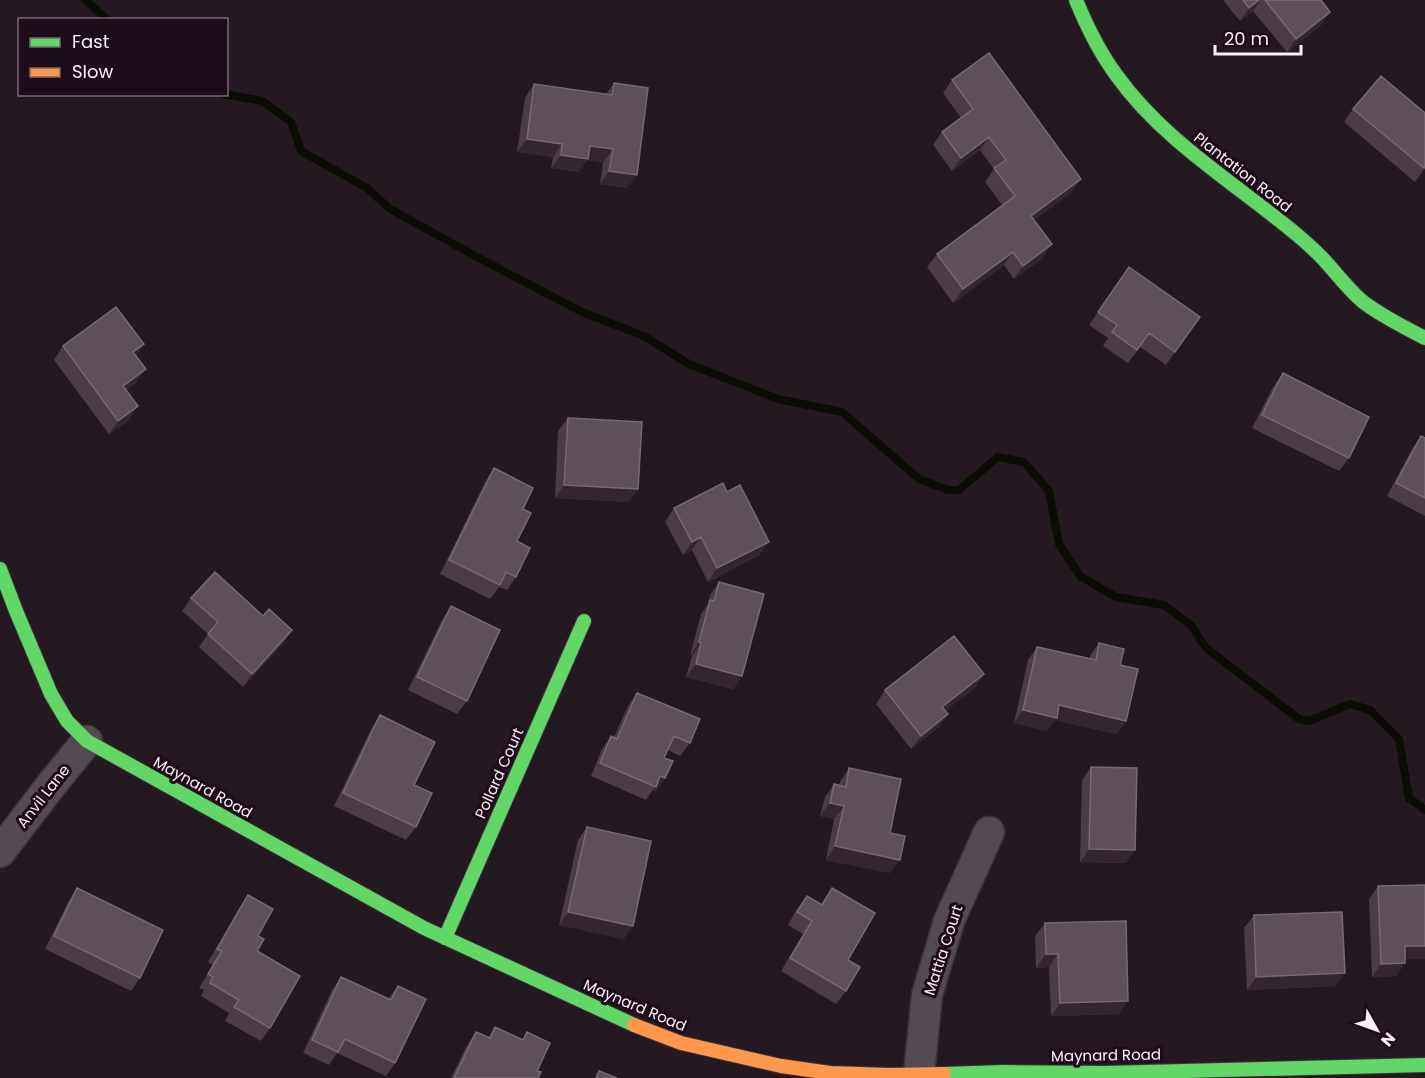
<svg xmlns="http://www.w3.org/2000/svg" width="1425" height="1078" viewBox="0 0 1425 1078" font-family="Poppins,sans-serif">
  <style>
    .lines { fill: none; stroke-linecap: round; stroke-linejoin: round }
    .stream { stroke: #090d03; stroke-width: 8 }
    .street-casing { stroke: #3b3339; stroke-width: 33 }
    .fast-casing { stroke: #3b3339; stroke-width: 16 }
    .slow-casing { stroke: #3b3339; stroke-width: 16 }
    .street { stroke: #534b51; stroke-width: 30 }
    .fast { stroke: #63d668; stroke-width: 14 }
    .slow { stroke: #ff974d; stroke-width: 14 }
    .wall { fill: #4b3c47 }
    .shaded-wall { fill: #342630 }
    .building { fill: #5e505a; stroke: #776973; stroke-width: 1.5 }
    .labels { text-anchor: middle; dominant-baseline: central; stroke-width: 6; stroke-linejoin: round; paint-order: stroke }
    .street-label { font-size: 15px; fill: #fdeff9; stroke: #1e0c1a }
  </style>
  <rect width="100%" height="100%" fill="#241921"/>
  <g class="lines">
    <!-- stream -->
    <path class="stream" d="M85,0L108,20
      M224,94L262,101L291,122L301,151L367,188L390,209L479,258L582,312L644,336L689,364L778,399L842,412L919,479L948,490H959L998,457L1024,462L1049,491L1059,544L1080,576L1116,597L1164,605L1191,625L1206,648L1299,719L1309,721L1350,704L1370,710L1399,739L1409,798L1425,810"/>
    <!-- street casing -->
    <g class="street-casing">
      <path id="street" d="M0,852L52,784L87,741
        M919,1074L927,995L949,921L989,832"/>
    </g>
    <!-- fast casing -->
    <g class="fast-casing">
      <path id="fast" d="M1076,0C1087,27 1100,53 1117,76C1165,143 1240,186 1302,239C1310,246 1318,253 1325,261C1337,274 1348,289 1362,301C1381,316 1404,327 1425,338
        M0,569L16,611L51,694L67,721L87,741L424,928L634,1025
        M445,938L584,621
        M944,1074L1003,1072L1105,1073L1425,1065"/>
    </g>
    <!-- slow casing -->
    <g class="slow-casing">
      <path id="slow" d="M634,1025L681,1043L781,1066L830,1073L889,1075L944,1074"/>
    </g>
    <!-- street -->
    <use href="#street" class="street"/>
    <!-- fast -->
    <use href="#fast" class="fast"/>
    <!-- slow -->
    <use href="#slow" class="slow"/>
  </g>
  <!-- wall -->
  <path class="wall" d="M1223,0H1321L1330,12L1321,25L1287,52L1253,11L1240,21Z
    M952,80L1072,192L1034,220L1043,258L1014,279L1004,265L953,303L927,267L937,254L1002,205L985,182L994,169L980,150L952,171L933,145L942,132L961,118L943,93Z
    M614,83L627,188L600,184L603,163L587,160L579,172L551,168L553,157L517,152L525,98L534,84L606,94Z
    M1353,109L1425,113V169L1415,182L1344,122Z
    M1129,267L1200,317L1166,365L1140,347L1128,363L1103,346L1108,338L1089,325Z
    M144,344L136,355L137,382L126,390L129,420L109,434L54,360L63,346Z
    M1283,373L1349,458L1339,471L1252,428L1273,387Z
    M568,418L638,489L629,502L555,498L558,431Z
    M1421,436L1425,438V516L1387,496L1412,449Z
    M494,468L523,509L517,541L516,577L507,590L499,587L490,599L440,574L485,482Z
    M727,492L769,542L759,555L708,582L692,550L683,555L665,522L674,508Z
    M719,582L742,676L733,689L686,677L692,656H690L701,614L708,604L710,595Z
    M191,598L263,616L292,630L283,644L243,687L199,647L208,634L182,611Z
    M451,606L467,701L457,714L408,690L442,620Z
    M1099,643L1120,665L1126,721L1116,734L1055,720L1047,731L1014,723L1028,660L1037,647L1090,659V656Z
    M984,674L975,688L945,711L948,714L939,727L911,749L876,704L885,690Z
    M637,693L690,743L680,756L668,750L664,758L665,778L656,791L653,790L646,800L591,776L602,749L611,736L614,737L628,706Z
    M380,715L414,785L416,827L406,840L334,806L371,729Z
    M1091,767L1126,863L1080,862L1082,780Z
    M849,768L890,833V873L826,860L834,819L820,816L825,797L834,784L839,785L840,782Z
    M587,827L624,939L559,925L578,840Z
    M1378,886L1405,959V963L1396,976L1372,977L1369,899Z
    M77,888L140,978L131,991L45,949L68,902Z
    M832,888L848,960L846,991L836,1004L781,971L803,934L788,925L797,909L807,896L821,904Z
    M248,895L258,936L257,951L270,1028L261,1041L225,1021L229,1013L201,996L204,990L199,988L213,965L208,962L239,908Z
    M1254,915L1335,986L1247,990L1244,928Z
    M1045,923L1119,1014L1051,1016L1049,967L1036,968L1035,936Z
    M341,977L388,999L398,986L395,1063L386,1076L337,1053L329,1065L303,1053L332,990Z
    M495,1027L522,1040L527,1032L538,1078H451L467,1045L476,1032L488,1038Z"/>
  <!-- shaded-wall -->
  <path class="shaded-wall" d="M1259,0H1261L1253,11L1240,21L1249,8Z
    M1330,12L1321,25L1287,52L1296,39Z
    M989,137L980,150L952,171L961,158Z
    M527,139L562,144L553,157L517,152Z
    M590,146L613,149L603,163L587,160L579,172L551,168L561,155Z
    M1425,167V169L1415,182L1424,168Z
    M609,171L637,175L627,188L600,184Z
    M1081,179L1072,192L1022,229L1031,216Z
    M1052,244L1043,258L1014,279L1023,266Z
    M1013,252L1004,265L953,303L963,289Z
    M144,344L134,357L133,352Z
    M146,369L137,382L114,400L123,386Z
    M138,406L129,420L109,434L118,421Z
    M564,485L638,489L629,502L555,498Z
    M701,537L692,550L683,555L692,542Z
    M769,542L759,555L708,582L717,568Z
    M292,630L283,644L243,687L252,674Z
    M699,642L701,643L692,656H690Z
    M696,664L742,676L733,689L686,677Z
    M984,674L975,688L933,721L942,707Z
    M1059,705L1126,721L1116,734L1055,720L1047,731L1014,723L1023,710Z
    M948,714L939,727L911,749L921,736Z
    M660,776L665,778L656,791L653,790Z
    M830,803L844,806L834,819L820,816Z
    M835,846L900,860L890,873L826,860Z
    M1089,849L1135,850L1126,863L1080,862Z
    M568,912L633,926L624,939L559,925Z
    M1405,946H1425V959H1395Z
    M1046,954H1058L1049,967L1036,968Z
    M1405,963L1396,976L1372,977L1381,964Z
    M1345,973L1335,986L1247,990L1256,977Z
    M1128,1001L1119,1014L1051,1016L1060,1003Z"/>
  <!-- building -->
  <path class="building" d="M1243,0H1259L1249,8Z
    M1265,0H1321L1330,12L1296,39Z
    M989,53L1081,179L1031,216L1052,244L1023,266L1013,252L963,289L937,254L1015,196L994,168L1006,160L989,137L961,158L942,132L973,109L952,80Z
    M1381,76L1425,113V167L1424,168L1353,109Z
    M614,83L648,88L637,175L609,171L613,149L590,146L588,159L561,155L562,144L527,139L534,84L612,95Z
    M1129,267L1200,317L1175,352L1149,333L1137,350L1112,332L1117,325L1098,312Z
    M116,307L144,344L133,352L146,369L123,386L138,406L118,421L63,346Z
    M1283,373L1369,417L1349,458L1262,415Z
    M568,418L642,422L638,489L564,485Z
    M1421,436L1425,438V498L1396,483Z
    M494,468L533,488L523,509L531,513L517,541L530,548L516,577L506,572L500,585L449,560Z
    M723,483L727,492L740,485L769,542L717,568L701,537L692,542L674,508Z
    M215,572L263,616L269,609L292,630L252,674L208,634L218,622L191,598Z
    M719,582L764,594L742,676L696,664L701,643L699,642L710,600L714,601Z
    M451,606L500,630L467,701L417,677Z
    M954,636L984,674L942,707L948,714L921,736L885,690Z
    M1099,643L1124,649L1120,665L1138,669L1126,721L1059,705L1057,718L1023,710L1037,647L1096,660Z
    M637,693L700,719L690,743L674,736L664,758L673,761L665,778L660,776L656,787L600,763L611,736L617,739Z
    M380,715L435,742L414,785L432,793L416,827L343,793Z
    M1091,767L1137,768L1135,850L1089,849Z
    M849,768L901,779L890,833L905,836L900,860L835,846L844,806L830,803L834,784L846,787Z
    M587,827L651,841L633,926L568,912Z
    M1425,885V946H1405V963L1381,964L1378,886Z
    M77,888L163,930L140,978L54,936Z
    M832,888L875,913L848,960L860,967L846,991L790,958L812,921L797,912L807,896L822,905Z
    M248,895L273,909L258,936L264,939L257,951L300,976L270,1028L234,1007L239,1000L210,983L213,977L208,974L222,951L217,949Z
    M1342,912L1345,973L1256,977L1254,915Z
    M1126,921L1128,1001L1060,1003L1058,954H1046L1045,923Z
    M341,977L391,1000L398,986L426,999L395,1063L345,1039L338,1052L312,1040Z
    M495,1027L523,1040L527,1032L550,1043L537,1071L541,1072L538,1078H454L476,1032L490,1038Z
    M599,1071L617,1078H596Z"/>
  <g class="labels">
    <!-- street labels -->
    <g class="street-label">
      <text transform="translate(1243 172) rotate(38)">Plantation Road</text>
      <text transform="translate(499 773) rotate(-66)">Pollard Court</text>
      <text transform="translate(203 787) rotate(29)">Maynard Road</text>
      <text transform="translate(43 796) rotate(-52)">Anvil Lane</text>
      <text transform="translate(943 950) rotate(-72)">Mattia Court</text>
      <text transform="translate(635 1005) rotate(23)">Maynard Road</text>
      <text transform="translate(1106 1055) rotate(-1)">Maynard Road</text>
    </g>
  </g>
  <!-- legend -->
  <rect x="18" y="18" width="210" height="78" fill="#1e0c1a" stroke="#776773" stroke-width="1.5"/>
  <rect x="30" y="38" width="30" height="9" fill="#63d668" stroke="#776773" stroke-width="1.5"/>
  <text x="72" y="48" font-size="18" fill="#fdeff9">Fast</text>
  <rect x="30" y="68" width="30" height="9" fill="#ff974d" stroke="#776773" stroke-width="1.5"/>
  <text x="72" y="78" font-size="18" fill="#fdeff9">Slow</text>
  <!-- north arrow -->
  <g transform="translate(1377 1030) rotate(130)" stroke="#1e0c1a" stroke-width="4.5" paint-order="stroke">
  <path d="M0-4.5L10 22L0 15L-10 22Z" fill="#fdeff9"/>
  <text y="-9" font-size="16" font-weight="bold" text-anchor="middle" fill="#fdeff9">N</text>
  </g>
  <!-- scale -->
  <path d="M1215 45v9h86v-9" fill="none" stroke="#fdeff9" stroke-width="3"/>
  <text x="1224" y="45" font-size="18" fill="#fdeff9" stroke="#1e0c1a" stroke-width="4.5" paint-order="stroke">20 m</text>
</svg>
